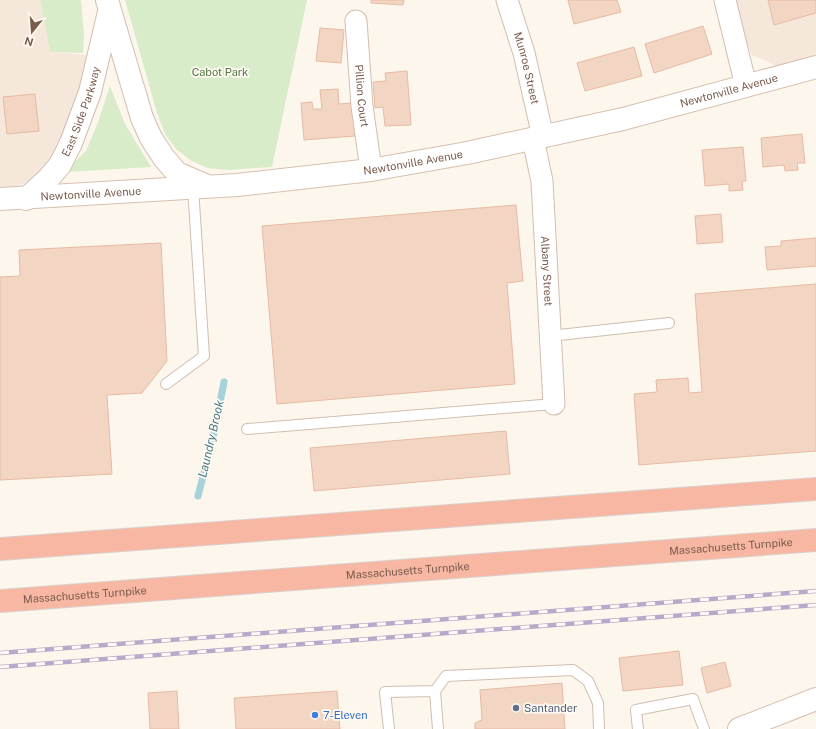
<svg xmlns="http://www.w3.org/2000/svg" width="816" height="729" viewBox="0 0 816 729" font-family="'Public Sans',sans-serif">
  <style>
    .residential { fill: #f5e8da }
    .green { fill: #d8ecc9 }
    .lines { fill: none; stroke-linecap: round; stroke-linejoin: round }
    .stream { stroke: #a5d3da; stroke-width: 7 }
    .building { fill: #f3d5c3; stroke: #e6bba3 }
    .service-casing { stroke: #d1beb0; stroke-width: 12 }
    .minor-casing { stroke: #d1beb0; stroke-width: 23 }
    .tertiary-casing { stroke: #d1beb0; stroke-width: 24 }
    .secondary-casing { stroke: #d6c0b0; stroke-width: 24 }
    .motorway-casing { stroke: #dad1cd; stroke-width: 24 }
    .service { stroke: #fff; stroke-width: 10 }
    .minor { stroke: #fff; stroke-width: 21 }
    .tertiary { stroke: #fff; stroke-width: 22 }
    .secondary { stroke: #fff; stroke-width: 22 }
    .motorway { stroke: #f7b7a3; stroke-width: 22 }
    .rail-casing { stroke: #b9a8c9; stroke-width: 4.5 }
    .rail { stroke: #fffaf3; stroke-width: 3; stroke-dasharray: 9; stroke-linecap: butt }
    .service-dot { fill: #5c6f8a; stroke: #fffaf3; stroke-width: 1.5 }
    .shop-dot { fill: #3f7fe0; stroke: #fffaf3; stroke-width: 1.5 }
    .labels { text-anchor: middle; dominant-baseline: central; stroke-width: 3.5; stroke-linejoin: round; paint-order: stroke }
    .street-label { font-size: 11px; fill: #7a5c4d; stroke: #fffaf3 }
    .park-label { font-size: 11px; fill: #537a41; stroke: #fffaf3 }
    .service-label { font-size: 11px; fill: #4e5e75; stroke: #fffaf3; text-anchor: start }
    .shop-label { font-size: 11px; fill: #366cbe; stroke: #fffaf3; text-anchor: start }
    .water-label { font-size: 12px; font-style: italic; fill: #437c86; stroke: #fffaf3 }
  </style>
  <rect width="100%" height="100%" fill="#fdf6ec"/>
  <!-- residential -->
  <path class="residential" d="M0,0H40L50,52L89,55L82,85L64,139L42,173L13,189H0Z
    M734,0H816V57L779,67L752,55L743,37Z"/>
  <!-- green -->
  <path class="green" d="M40,0H81L84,35L83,53L50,52Z
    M125,0H307L272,167L228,170L207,168L190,160L176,149L165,134L157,113Z
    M110,86L125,124L151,167L64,172L86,151L98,122Z"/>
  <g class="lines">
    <!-- stream -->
    <path class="stream" d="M198,496L213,438L224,382"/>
  </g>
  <!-- building -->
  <path class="building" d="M371,0H404L403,5L371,3Z
    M568,0H617L621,12L574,24Z
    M768,0H816V13L774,25Z
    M703,26L712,54L654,73L645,44Z
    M320,28L344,30L341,63L316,61Z
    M634,47L642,76L585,91L577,63Z
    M407,71L411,125L385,126L383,107L375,108L373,82L386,81L385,73Z
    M338,89L339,104L352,103L355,136L304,140L301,103L312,102L313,109H322L320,90Z
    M35,94L39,131L7,134L3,97Z
    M802,134L805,163H797L798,170L785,171L784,165L763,167L761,138Z
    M743,147L746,181H742L743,190L729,191V184L705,186L702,150Z
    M516,205L523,281L507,283L515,384L277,404L262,226Z
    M721,214L723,242L697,244L695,216Z
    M816,238V266L767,270L765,247L781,246V241Z
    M161,243L167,361L142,393L107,395L112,474L0,480V277L20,276L19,250Z
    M816,284V451L639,465L634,394L657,392L656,380L688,378L689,393L702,392L695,294Z
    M506,431L510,474L314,491L310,448Z
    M679,651L683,685L623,691L619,658Z
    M725,662L731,686L707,693L701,668Z
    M562,683L565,729H475V723L482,720L480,690Z
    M177,691L179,729H150L148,693Z
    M337,691L340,729H236L234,698Z"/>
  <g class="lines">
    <!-- service casing -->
    <g class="service-casing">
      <path id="service" d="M550,336L669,323
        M166,384L204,356L193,187
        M247,429L554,404
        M435,691L446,676L573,670L588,681L598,703L599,729
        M389,729L385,692L435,691L438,729
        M638,729L636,710L693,699L704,729"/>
    </g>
    <!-- minor casing -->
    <g class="minor-casing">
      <g id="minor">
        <path id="s1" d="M507,0L524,53L543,137"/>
        <path d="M725,0L746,86"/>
        <path id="s2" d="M356,21L362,106L371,170"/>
        <path id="s3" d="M533,139L542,181L554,404"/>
      </g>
    </g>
    <!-- tertiary casing -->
    <g class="tertiary-casing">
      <g id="tertiary">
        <path d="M107,0L142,118L151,138L164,158L177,173L207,186"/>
        <path id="s4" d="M26,199L48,179L60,165L71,143L90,92L109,12"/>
      </g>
    </g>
    <!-- secondary casing -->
    <g class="secondary-casing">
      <g id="secondary">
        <path id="s5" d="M0,199L237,185L371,170L467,153L623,119L816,67"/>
        <path d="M739,729L816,699"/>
      </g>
    </g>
    <!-- motorway casing -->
    <g class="motorway-casing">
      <g id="motorway">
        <path d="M0,549L816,489"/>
        <path id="s6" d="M0,601L816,540"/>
      </g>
    </g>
    <!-- service -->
    <use href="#service" class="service"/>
    <!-- minor -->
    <use href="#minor" class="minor"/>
    <!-- tertiary -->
    <use href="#tertiary" class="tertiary"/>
    <!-- secondary -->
    <use href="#secondary" class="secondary"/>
    <!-- motorway -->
    <use href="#motorway" class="motorway"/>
    <!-- rail casing -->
    <g class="rail-casing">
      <path id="rail" d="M0,653L816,591
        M0,667L816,605"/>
    </g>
    <!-- rail -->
    <use href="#rail" class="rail"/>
  </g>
  <!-- markers -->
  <circle class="service-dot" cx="516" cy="708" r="4"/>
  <circle class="shop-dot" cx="315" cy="715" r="4"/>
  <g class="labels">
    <!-- street labels -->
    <g class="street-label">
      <text stroke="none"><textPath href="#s1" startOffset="71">Munroe Street</textPath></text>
      <text stroke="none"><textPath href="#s5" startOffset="739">Newtonville Avenue</textPath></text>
      <text stroke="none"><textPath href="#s2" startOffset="75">Pillion Court</textPath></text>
      <text stroke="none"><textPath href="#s4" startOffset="106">East Side Parkway</textPath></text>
      <text stroke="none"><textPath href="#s5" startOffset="415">Newtonville Avenue</textPath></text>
      <text stroke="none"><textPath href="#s5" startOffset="91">Newtonville Avenue</textPath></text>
      <text stroke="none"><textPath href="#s3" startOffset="133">Albany Street</textPath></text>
      <text stroke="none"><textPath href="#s6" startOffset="733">Massachusetts Turnpike</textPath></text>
      <text stroke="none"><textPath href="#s6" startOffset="409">Massachusetts Turnpike</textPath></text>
      <text stroke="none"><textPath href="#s6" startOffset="85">Massachusetts Turnpike</textPath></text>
    </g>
    <!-- park labels -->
    <g class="park-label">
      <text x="220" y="72">Cabot Park</text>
    </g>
    <!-- service labels -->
    <g class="service-label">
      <text x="524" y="708">Santander</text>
    </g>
    <!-- shop labels -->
    <g class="shop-label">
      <text x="323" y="715">7-Eleven</text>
    </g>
    <!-- water labels -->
    <g class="water-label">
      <text transform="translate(211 439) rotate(-77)">Laundry Brook</text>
    </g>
  </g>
  <!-- north arrow -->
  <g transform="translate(32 32) rotate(197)" stroke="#fffaf3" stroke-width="3" paint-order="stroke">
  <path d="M0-3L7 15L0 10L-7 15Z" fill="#7a5c4d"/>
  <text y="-6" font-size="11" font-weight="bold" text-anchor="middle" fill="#7a5c4d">N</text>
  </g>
</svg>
